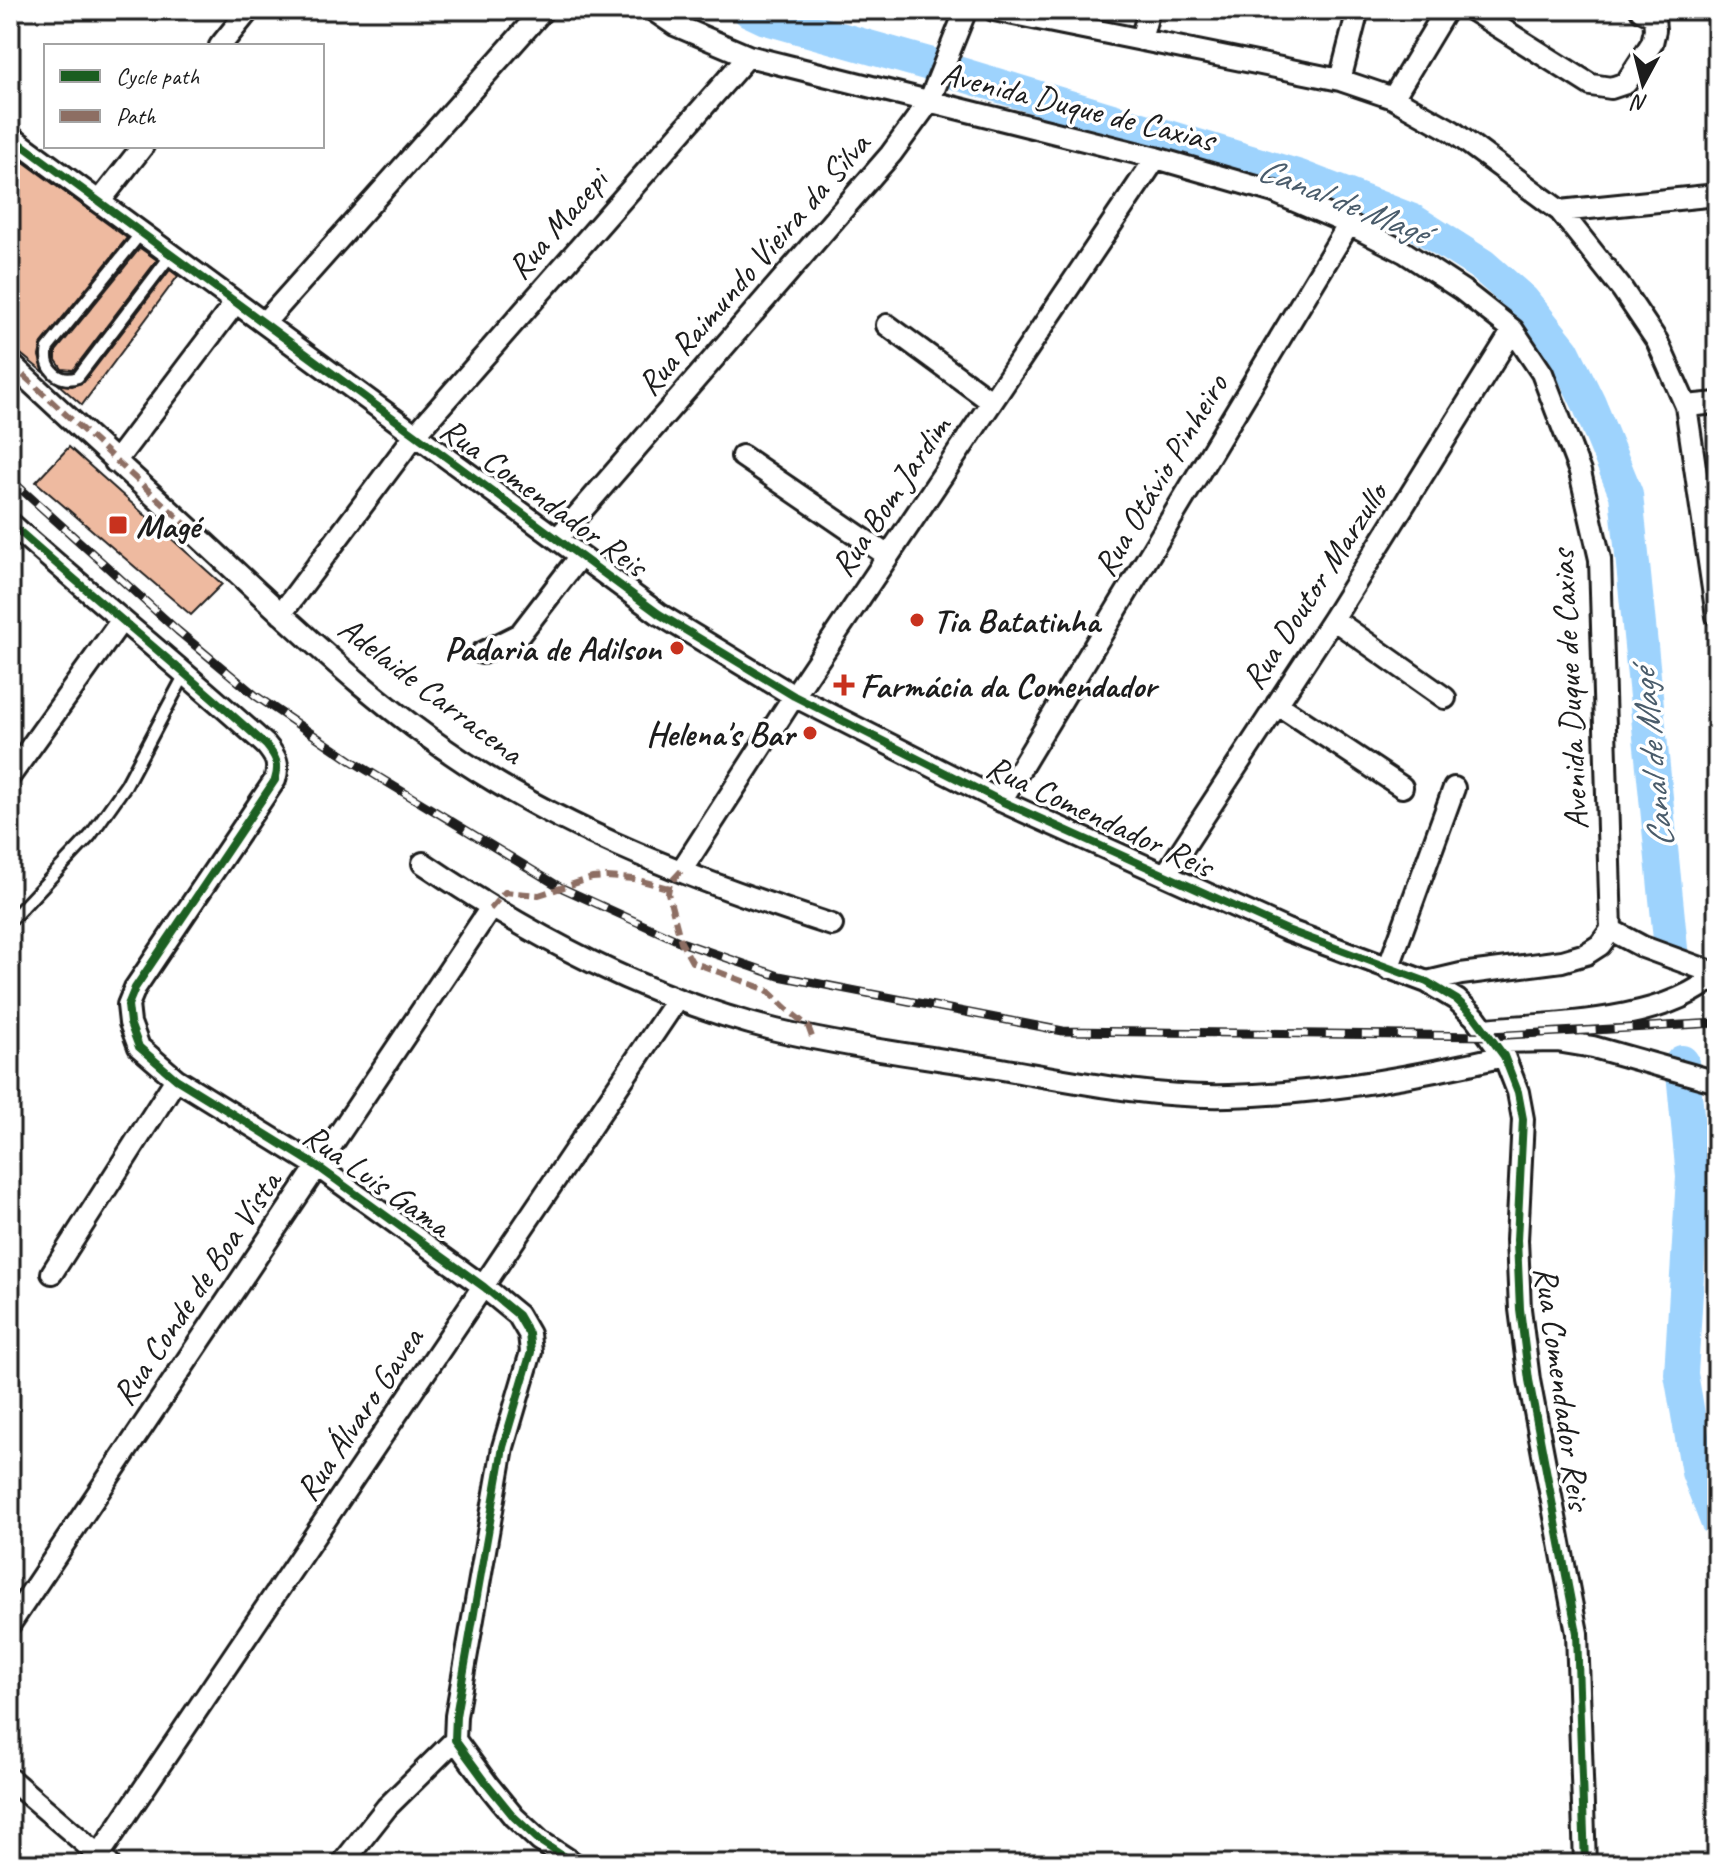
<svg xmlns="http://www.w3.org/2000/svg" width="1727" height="1874" viewBox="0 0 1727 1874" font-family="Caveat,sans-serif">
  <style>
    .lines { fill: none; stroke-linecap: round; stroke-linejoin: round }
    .river { stroke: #9ed3fd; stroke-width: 34 }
    .building { fill: #eebaa0; stroke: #1c1c1c; stroke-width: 2 }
    .service-casing { stroke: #1c1c1c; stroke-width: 16 }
    .minor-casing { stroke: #1c1c1c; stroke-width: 26 }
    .service { stroke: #fff; stroke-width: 10 }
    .minor { stroke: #fff; stroke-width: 20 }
    .rail-casing { stroke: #1c1c1c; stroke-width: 9 }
    .rail { stroke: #fff; stroke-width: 6; stroke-dasharray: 18; stroke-linecap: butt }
    .quiet { stroke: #8d6e63; stroke-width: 6; stroke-dasharray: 12 6; stroke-linecap: butt }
    .cycleway-casing { stroke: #fff; stroke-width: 13 }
    .cycleway { stroke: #1b5e20; stroke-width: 8 }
    .poi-dot { fill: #c8321e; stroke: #fff; stroke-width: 3 }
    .labels { text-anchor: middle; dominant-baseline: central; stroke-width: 7; stroke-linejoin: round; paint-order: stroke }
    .street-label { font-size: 34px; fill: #1c1c1c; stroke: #fff }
    .poi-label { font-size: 34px; font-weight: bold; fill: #1c1c1c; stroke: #fff; text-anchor: start }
    .water-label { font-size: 36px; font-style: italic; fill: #4a5c6b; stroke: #fff }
  </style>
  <rect width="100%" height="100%" fill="#fff"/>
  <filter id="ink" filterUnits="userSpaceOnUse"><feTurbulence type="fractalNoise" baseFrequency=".0125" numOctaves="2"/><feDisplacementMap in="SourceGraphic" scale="16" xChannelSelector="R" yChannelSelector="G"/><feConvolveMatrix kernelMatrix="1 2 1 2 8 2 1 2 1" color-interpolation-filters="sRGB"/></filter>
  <g filter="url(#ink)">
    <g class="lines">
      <!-- river -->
      <path class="river" d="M749,10L766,18L936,66
        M957,73L1300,177L1413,221L1482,265L1523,301L1563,351L1589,404L1626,494L1671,949
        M1682,1062L1693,1177L1681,1374L1698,1472L1717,1521"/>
    </g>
    <!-- building -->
    <path class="building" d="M10,152L127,238L42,343L39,356L44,373L10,345Z
      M140,248L157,260L73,370L62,369L56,360V351Z
      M170,270L178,276L82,405L58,384L72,386L84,382Z
      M69,447L222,584L191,615L36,482Z"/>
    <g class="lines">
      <!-- service casing -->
      <g class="service-casing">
        <path id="service" d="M142,232L48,348C43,368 58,384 78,377L171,255
          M10,921L90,836L126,785L185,674"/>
      </g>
      <!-- minor casing -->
      <g class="minor-casing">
        <path id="minor" d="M653,10L675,25L748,56L1156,158L1274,192L1349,224L1404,252L1462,290L1513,330L1542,373L1580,472L1600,559L1611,930L1600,945L1586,954L1562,961L1461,974L1427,982
          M994,10L1340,80L1393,98L1452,131L1560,211L1622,289L1657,341L1686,406L1717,616
          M1472,10L1591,85L1611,88L1626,83L1652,43L1655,30L1654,17L1641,10
          M1141,40L1149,10
          M220,46L249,10
          M1340,80L1358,10
          M1393,98L1446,10
          M10,136L659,614L794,696L1001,801L1287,930L1427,982L1457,1000L1475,1017L1504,1056L1518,1092L1523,1119L1517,1240L1520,1309L1529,1380L1577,1633L1585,1864
          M100,201L143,146
          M1560,211L1717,195
          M264,323L543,10
          M887,325L992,402
          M10,363C79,428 149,491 219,556C305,636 392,720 494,781C598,844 716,887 832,925
          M1686,406L1717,403
          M742,456L888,556
          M115,462L236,302
          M10,523C94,598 182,669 266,745C276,757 280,764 275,780L135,988L128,1005L130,1023L139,1047L176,1079L317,1166L484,1287L518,1315L529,1334L531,1352L503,1447L456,1716L455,1740L488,1785L514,1817L540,1841L575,1864
          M557,539L891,154L929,102L966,10
          M281,614L415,435L748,56
          M1333,619L1445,698
          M482,653L520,634L580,556
          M1277,704L1402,787
          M10,776L121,621
          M1001,801L1349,224
          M423,863C531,936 647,998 776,1030C848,1047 922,1056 996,1068C1072,1081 1151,1098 1229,1096C1321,1094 1415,1077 1504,1056
          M681,871L794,696L1156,158
          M1166,874L1333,619L1513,330
          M1611,930L1643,947L1717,974
          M1388,969L1454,788
          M1485,1029C1553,1023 1665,1023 1717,974
          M1496,1042L1557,1041L1593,1047L1717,1082
          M52,1273L176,1079
          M10,1624L490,909
          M10,1779L109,1864
          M93,1864L677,999
          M342,1864L387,1807L455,1740"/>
      </g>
      <!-- service -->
      <use href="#service" class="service"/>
      <!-- minor -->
      <use href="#minor" class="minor"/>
      <!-- rail casing -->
      <g class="rail-casing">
        <path id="rail" d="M10,479L178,631L256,696L352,761L560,887L681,942L779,976L1063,1031L1490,1036L1717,1023"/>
      </g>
      <!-- rail -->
      <use href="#rail" class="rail"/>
      <!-- quiet -->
      <path class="quiet" d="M10,363L198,536
        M681,871L670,883L668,893L681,942L692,962L767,990L789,1011L808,1026L812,1037
        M490,909L505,892L539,895L592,878L606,877L634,879L668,888"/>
      <!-- cycleway casing -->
      <g class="cycleway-casing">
        <path id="cycleway" d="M10,136L659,614L794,696L1001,801L1287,930L1427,982L1457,1000L1475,1017L1504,1056L1518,1092L1523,1119L1517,1240L1520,1309L1529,1380L1577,1633L1585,1864
          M10,523C94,598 182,669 266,745C276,757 280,764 275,780L135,988L128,1005L130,1023L139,1047L176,1079L317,1166L484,1287L518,1315L529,1334L531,1352L503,1447L456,1716L455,1740L488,1785L514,1817L540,1841L575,1864"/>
      </g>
      <!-- cycleway -->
      <use href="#cycleway" class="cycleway"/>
    </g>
  </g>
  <!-- markers -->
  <g class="poi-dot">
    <rect x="108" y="515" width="20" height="20" rx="4"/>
    <circle cx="917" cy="620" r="8"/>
    <circle cx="677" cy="648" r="8"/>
    <path d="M840 673h8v8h8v8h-8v8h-8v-8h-8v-8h8z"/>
    <circle cx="810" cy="733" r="8"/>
  </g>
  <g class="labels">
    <!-- street labels -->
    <g class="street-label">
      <text transform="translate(1078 106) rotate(14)">Avenida Duque de Caxias</text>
      <text transform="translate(557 224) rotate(-49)">Rua Macepi</text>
      <text transform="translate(753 264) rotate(-49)">Rua Raimundo Vieira da Silva</text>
      <text transform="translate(1160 475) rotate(-59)">Rua Otávio Pinheiro</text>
      <text transform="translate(890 496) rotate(-56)">Rua Bom Jardim</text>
      <text transform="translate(544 497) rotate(36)">Rua Comendador Reis</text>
      <text transform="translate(1314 586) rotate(-57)">Rua Doutor Marzullo</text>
      <text transform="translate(431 690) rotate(37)">Adelaide Carracena</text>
      <text transform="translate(1569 690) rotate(-93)">Avenida Duque de Caxias</text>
      <text transform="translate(1100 816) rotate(25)">Rua Comendador Reis</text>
      <text transform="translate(377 1180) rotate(35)">Rua Luis Gama</text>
      <text transform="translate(196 1288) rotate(-56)">Rua Conde de Boa Vista</text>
      <text transform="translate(1563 1388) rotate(82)">Rua Comendador Reis</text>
      <text transform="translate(359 1414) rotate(-56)">Rua Álvaro Gavea</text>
    </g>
    <!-- poi labels -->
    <g class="poi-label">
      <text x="136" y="525">Magé</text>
      <text x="933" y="620">Tia Batatinha</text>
      <text x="661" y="648" text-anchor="end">Padaria de Adilson</text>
      <text x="860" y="685">Farmácia da Comendador</text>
      <text x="794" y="733" text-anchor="end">Helena's Bar</text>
    </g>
    <!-- water labels -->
    <g class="water-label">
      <text transform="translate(1343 200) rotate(22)">Canal de Magé</text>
      <text transform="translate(1652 759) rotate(-96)">Canal de Magé</text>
    </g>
  </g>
  <!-- margin -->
  <rect width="1727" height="1874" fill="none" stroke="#fff" stroke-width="40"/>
  <rect x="20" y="20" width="1687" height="1834" fill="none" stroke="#1c1c1c" stroke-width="3" filter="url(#ink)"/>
  <!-- legend -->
  <rect x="44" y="44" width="280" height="104" fill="#ffffff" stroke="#a4a4a4" stroke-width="2"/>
  <rect x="60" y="70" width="40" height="12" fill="#1b5e20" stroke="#a4a4a4" stroke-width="2"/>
  <text x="116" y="84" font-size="24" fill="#1c1c1c">Cycle path</text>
  <rect x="60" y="110" width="40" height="12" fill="#8d6e63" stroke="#a4a4a4" stroke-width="2"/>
  <text x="116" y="124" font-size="24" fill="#1c1c1c">Path</text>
  <!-- north arrow -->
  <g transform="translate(1643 84) rotate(187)" stroke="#ffffff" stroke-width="6" paint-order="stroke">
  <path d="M0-6L14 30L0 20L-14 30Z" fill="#1c1c1c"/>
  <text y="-12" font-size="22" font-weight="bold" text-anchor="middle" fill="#1c1c1c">N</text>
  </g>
</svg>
